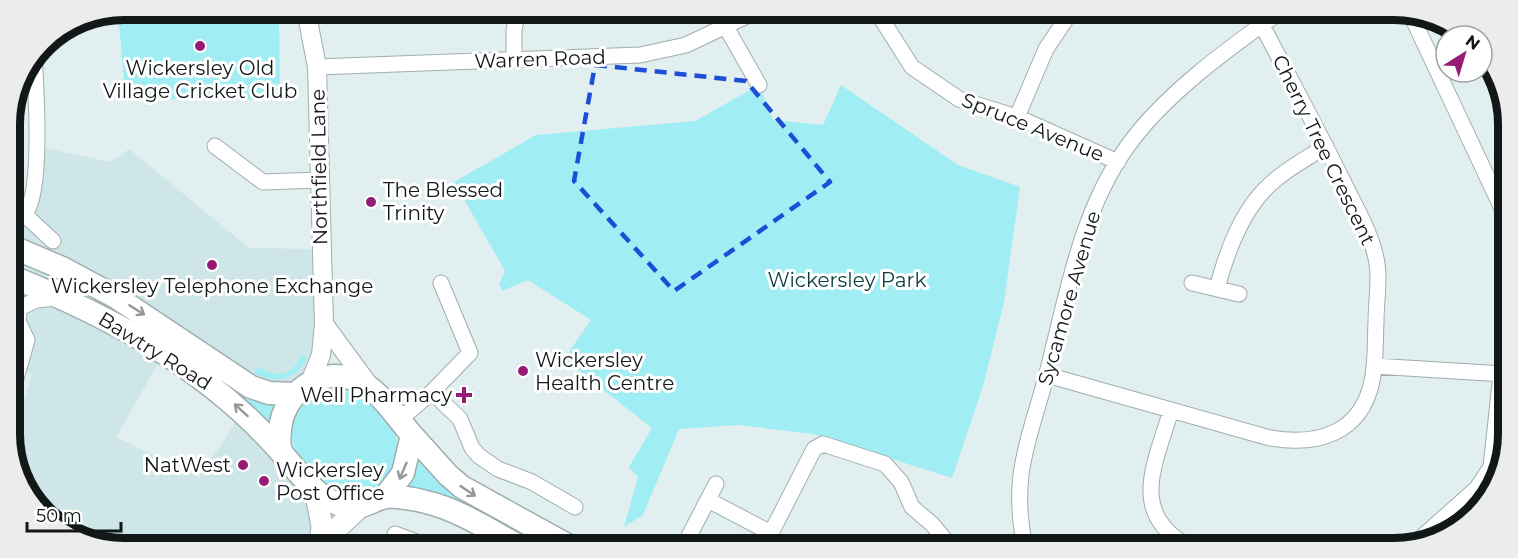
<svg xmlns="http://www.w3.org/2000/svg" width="1518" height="558" viewBox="0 0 1518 558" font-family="Montserrat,sans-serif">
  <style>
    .built { fill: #cee6e7; fill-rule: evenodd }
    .green { fill: #a0eef3 }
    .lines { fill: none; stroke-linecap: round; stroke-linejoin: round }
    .minor-casing { stroke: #a0adae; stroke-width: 17 }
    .tertiary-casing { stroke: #a0adae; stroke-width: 20 }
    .secondary-casing { stroke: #a0adae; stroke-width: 23 }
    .primary-casing { stroke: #a0adae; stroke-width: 25 }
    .minor { stroke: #fff; stroke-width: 15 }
    .tertiary { stroke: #fff; stroke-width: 18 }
    .secondary { stroke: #fff; stroke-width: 21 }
    .primary { stroke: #fff; stroke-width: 22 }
    .oneway { stroke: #949797 }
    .marked { fill: none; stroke: #1d4ed8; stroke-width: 4.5; stroke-dasharray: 12 8; stroke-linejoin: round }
    .poi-dot { fill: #961b75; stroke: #fff; stroke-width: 2 }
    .labels { text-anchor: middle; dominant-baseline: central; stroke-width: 6; stroke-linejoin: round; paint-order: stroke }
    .street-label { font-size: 20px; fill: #121717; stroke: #fff }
    .poi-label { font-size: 20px; fill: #121717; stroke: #fff; text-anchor: start }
    .park-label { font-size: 20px; fill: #0a3b3e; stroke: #fff }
    .rim { fill: none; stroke: #121717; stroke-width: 8 }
  </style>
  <rect width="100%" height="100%" fill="#e1eff0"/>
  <!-- built -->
  <path class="built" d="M35,146L111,162L129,149L249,248L314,249L318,336L311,364L274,415L309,500L315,544L87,543L37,510L11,457V447L32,374L19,368L11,387L10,183L32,196ZM160,360L239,418L199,477L116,437Z"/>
  <!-- green -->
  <path class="green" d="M123,9L279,10L280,100L154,99L124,81L118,11Z
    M759,85L773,120L823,125L841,85L958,165L1020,187L1004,302L984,383L952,478L813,434L738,425L679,429L643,515L624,527L638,477L629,467L652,428L564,359L591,320L528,280L502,291L499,284L505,271L454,182L536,135L695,121Z
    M301,355L307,357C298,380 273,385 254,373L258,367C276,379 293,376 301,355Z
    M341,385L366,396L395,432L400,455L381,488L355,498L328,491L295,452L290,430L292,415L310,393Z
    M240,387L278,403L271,426L234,395Z
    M420,457L473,502L467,512L407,488Z"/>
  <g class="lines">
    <!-- minor casing -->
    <g class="minor-casing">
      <path id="minor" d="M877,12L912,67L959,99L1017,117L1118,162
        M1411,15L1506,217
        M726,27L759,85
        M514,60V30L518,11
        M317,67L640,55L686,45L755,12
        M1017,117L1046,49L1070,13
        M215,146L263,182L320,180
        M10,201L53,241
        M25,214C43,192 36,87 34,55
        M10,282L20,308L18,321L27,340L11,396
        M1192,283L1239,294
        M1217,289C1227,250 1243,206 1275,180C1290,167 1309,157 1326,146
        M20,308L36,300L57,298
        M1374,366L1504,374
        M1047,375L1270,438C1317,446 1361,434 1372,381C1376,362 1375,341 1376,322C1376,300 1381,275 1375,254C1369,229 1355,206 1344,183C1318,130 1289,77 1262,25
        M432,392L460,419L472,448L479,456L498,469L532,482L575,507
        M1171,410C1155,465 1127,514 1191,548
        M399,420L432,392L470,353L441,283
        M708,500L771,533L814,449L823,444L885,464L901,482L912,507L932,524L951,547
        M395,534L422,544
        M689,536L716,484
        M1413,545L1477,488L1491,467L1501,374
        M1001,547L1024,542
        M1025,547C1020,523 1018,500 1021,475C1025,441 1039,406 1047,373C1067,296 1080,213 1127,147C1163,96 1226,50 1277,14"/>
    </g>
    <!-- tertiary casing -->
    <g class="tertiary-casing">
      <path id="tertiary" d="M306,10L317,67L324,324L321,355L310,382
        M324,324L371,388"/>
    </g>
    <!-- secondary casing -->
    <g class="secondary-casing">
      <path id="secondary" d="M315,490L322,526L320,544
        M320,544L361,506"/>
    </g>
    <!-- primary casing -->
    <g class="primary-casing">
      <path id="primary" d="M10,246L62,268L116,297L251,387L269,393L295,394
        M10,276C112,317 208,369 281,452
        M412,435L448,475L462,487L567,545
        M385,497L403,473L412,435C396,417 381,391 358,381C322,364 283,392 280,430C279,439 278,449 284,456C305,479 325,511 360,506C369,505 377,498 386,497C397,496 415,499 426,502C457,509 489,530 517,545"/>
    </g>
    <!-- minor -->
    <use href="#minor" class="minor"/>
    <!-- tertiary -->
    <use href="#tertiary" class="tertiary"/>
    <!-- secondary -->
    <use href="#secondary" class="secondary"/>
    <!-- primary -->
    <use href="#primary" class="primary"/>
  </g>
  <!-- one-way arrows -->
  <defs><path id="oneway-shaft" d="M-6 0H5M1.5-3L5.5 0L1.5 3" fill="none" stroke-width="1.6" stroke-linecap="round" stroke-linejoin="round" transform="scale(1.5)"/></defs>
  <g class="oneway">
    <use href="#oneway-shaft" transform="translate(137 310) rotate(32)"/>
    <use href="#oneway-shaft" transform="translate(241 410) rotate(-138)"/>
    <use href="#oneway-shaft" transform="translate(403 471) rotate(113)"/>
    <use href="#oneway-shaft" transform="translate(468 491) rotate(34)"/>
  </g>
  <!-- marked area -->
  <path class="marked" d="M595,65L746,81L830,182L674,291L574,181Z"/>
  <!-- markers -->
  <g class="poi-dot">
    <circle cx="200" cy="46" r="6"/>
    <circle cx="371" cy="202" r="6"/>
    <circle cx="212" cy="265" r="6"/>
    <circle cx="523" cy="371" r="6"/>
    <path d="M461 386h6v6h6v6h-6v6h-6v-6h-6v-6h6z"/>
    <circle cx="243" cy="465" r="6"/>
    <circle cx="264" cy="481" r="6"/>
  </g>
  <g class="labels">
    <!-- street labels -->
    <g class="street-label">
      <text transform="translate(540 59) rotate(-2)">Warren Road</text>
      <text transform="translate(1033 127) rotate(22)">Spruce Avenue</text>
      <text transform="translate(1324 150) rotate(64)">Cherry Tree Crescent</text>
      <text transform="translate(319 167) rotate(-91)">Northfield Lane</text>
      <text transform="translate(1069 298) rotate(-74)">Sycamore Avenue</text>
      <text transform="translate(155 351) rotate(32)">Bawtry Road</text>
    </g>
    <!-- poi labels -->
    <g class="poi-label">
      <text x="200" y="68" text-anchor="middle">Wickersley Old<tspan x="200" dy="23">Village Cricket Club</tspan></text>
      <text x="383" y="190">The Blessed<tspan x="383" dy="23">Trinity</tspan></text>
      <text x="212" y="286" text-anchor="middle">Wickersley Telephone Exchange</text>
      <text x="535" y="360">Wickersley<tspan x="535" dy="23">Health Centre</tspan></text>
      <text x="452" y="395" text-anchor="end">Well Pharmacy</text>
      <text x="231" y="465" text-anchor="end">NatWest</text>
      <text x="276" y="470">Wickersley<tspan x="276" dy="23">Post Office</tspan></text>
    </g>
    <!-- park labels -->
    <g class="park-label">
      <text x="847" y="280">Wickersley Park</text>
    </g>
  </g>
  <!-- crop -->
  <path d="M0 0H1518V558H0ZM124 20H1394A104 104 0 0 1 1498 124V434A104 104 0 0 1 1394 538H124A104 104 0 0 1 20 434V124A104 104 0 0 1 124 20Z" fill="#ececec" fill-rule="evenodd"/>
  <path class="rim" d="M124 20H1394A104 104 0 0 1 1498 124V434A104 104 0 0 1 1394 538H124A104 104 0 0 1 20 434V124A104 104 0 0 1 124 20Z"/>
  <!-- north arrow -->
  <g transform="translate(1464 54) rotate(37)"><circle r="28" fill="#ffffff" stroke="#a0a2a2" stroke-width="1.5"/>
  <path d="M0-4.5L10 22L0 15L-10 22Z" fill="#961b75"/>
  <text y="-9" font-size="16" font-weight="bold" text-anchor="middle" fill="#121717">N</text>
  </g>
  <!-- scale -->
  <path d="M27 522v9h94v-9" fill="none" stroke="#121717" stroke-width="3"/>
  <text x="36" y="522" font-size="18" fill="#121717" stroke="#ffffff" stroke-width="4.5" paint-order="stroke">50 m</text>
</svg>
